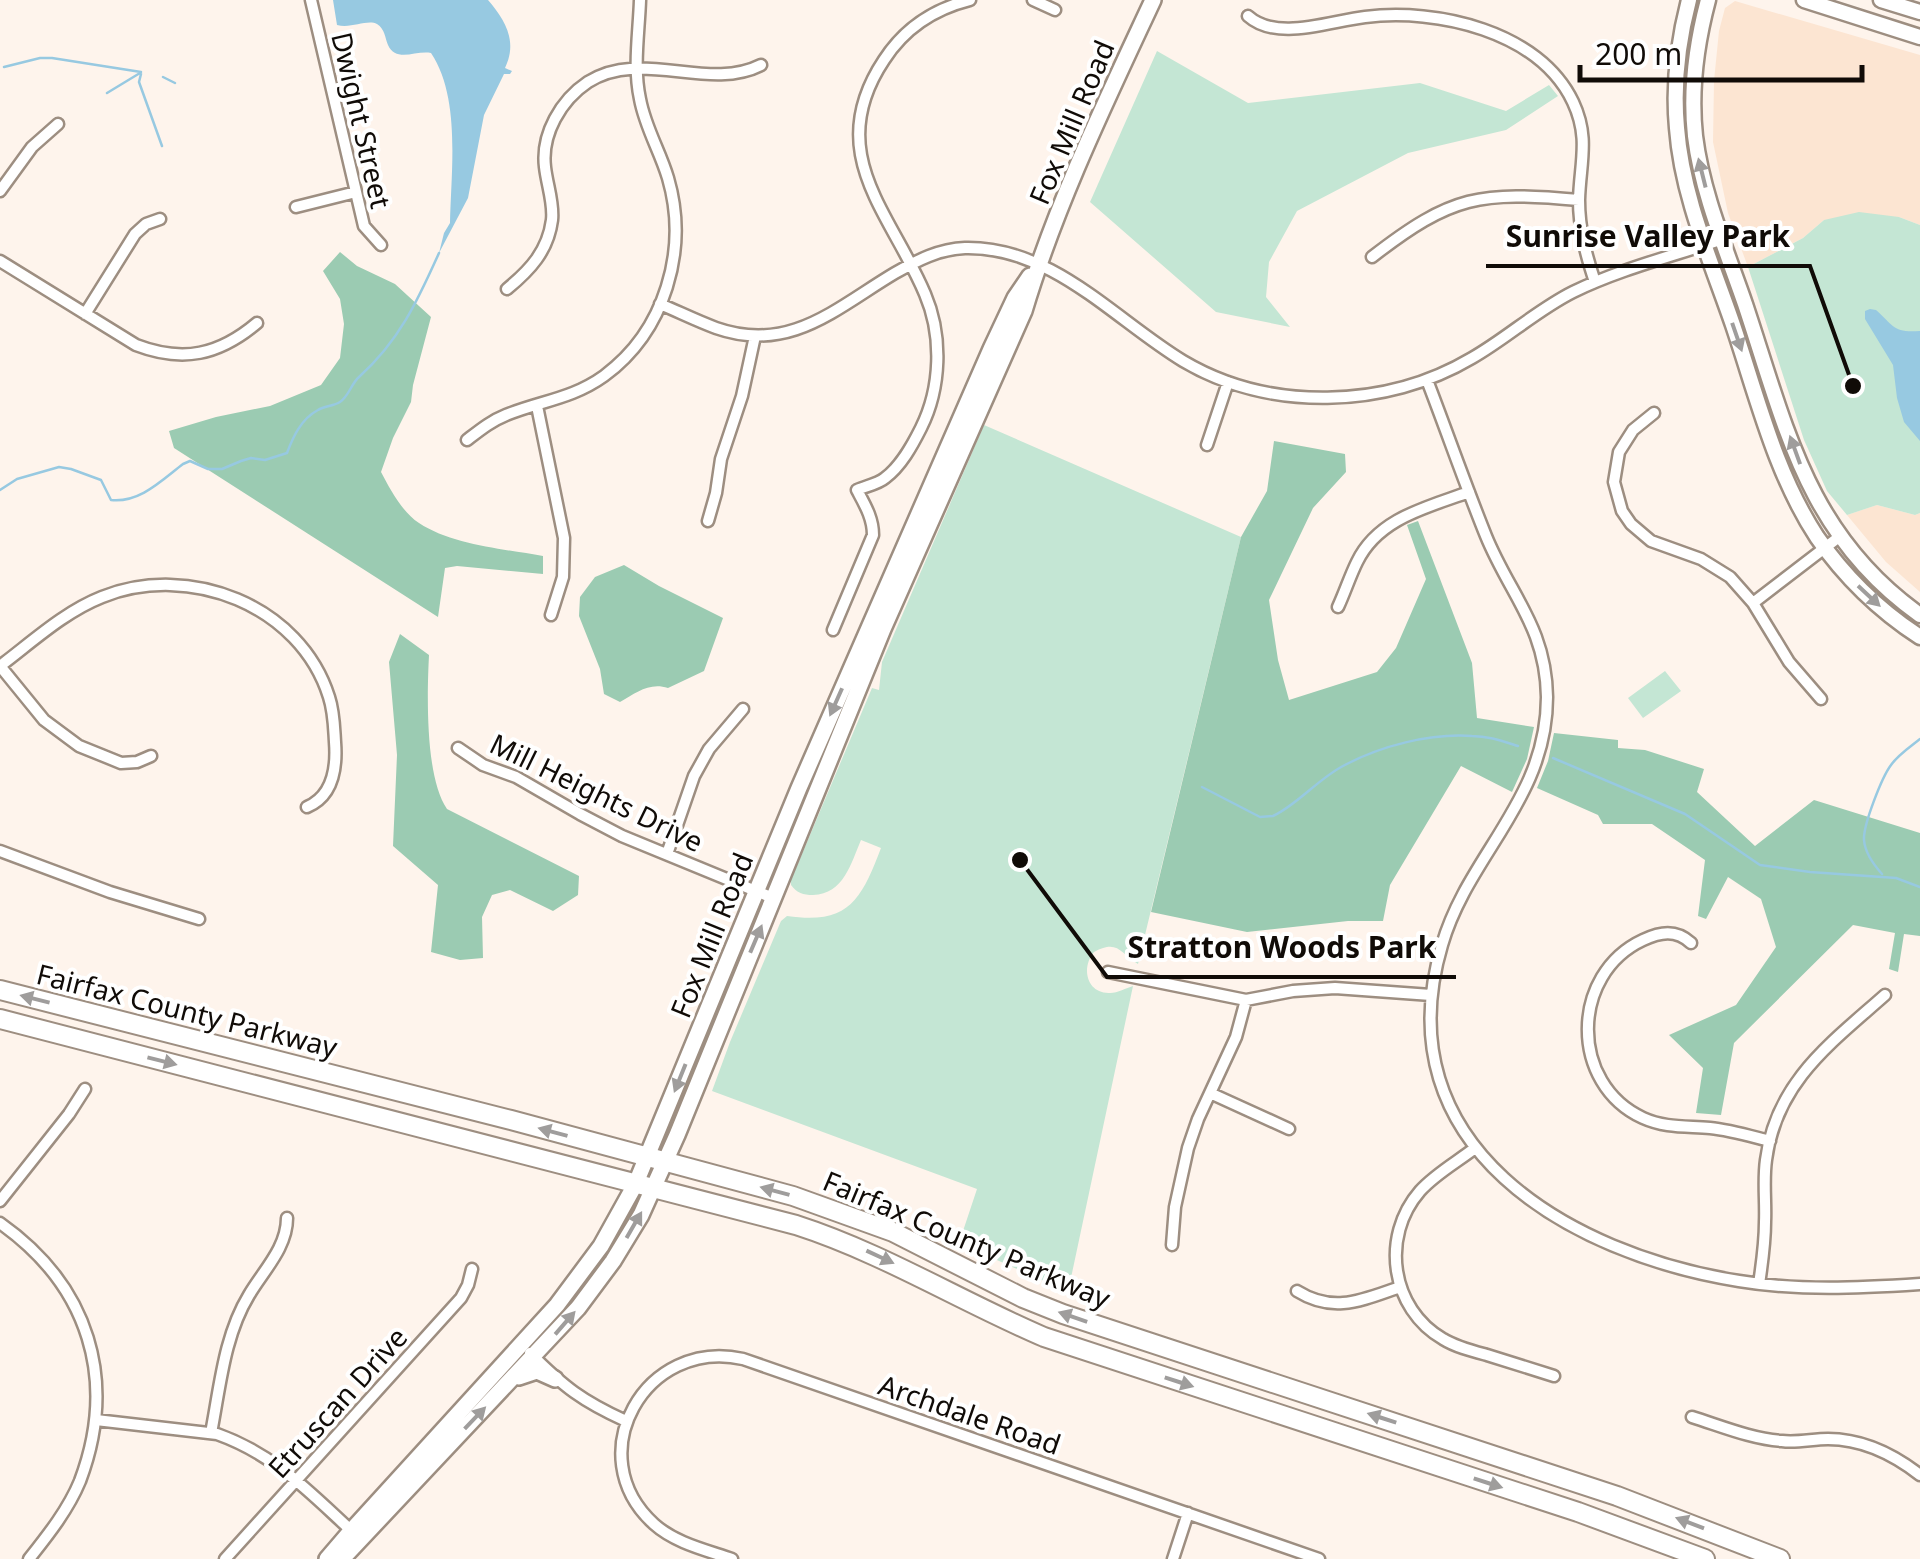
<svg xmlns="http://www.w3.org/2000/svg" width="1920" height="1559" viewBox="0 0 1920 1559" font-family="'Noto Sans',sans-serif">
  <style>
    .built { fill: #fce5d2 }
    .green { fill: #c4e6d4 }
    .forest { fill: #9bcbb2 }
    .water { fill: #97c9e1 }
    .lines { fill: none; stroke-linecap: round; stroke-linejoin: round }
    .stream { stroke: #97c9e1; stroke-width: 2.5 }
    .street-casing { stroke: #9d8e81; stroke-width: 15 }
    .secondary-casing { stroke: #9d8e81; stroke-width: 19 }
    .primary-casing { stroke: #9d8e81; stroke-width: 20 }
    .highway-casing { stroke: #9d8e81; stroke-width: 22 }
    .street { stroke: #fff; stroke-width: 10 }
    .secondary { stroke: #fff; stroke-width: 14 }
    .primary { stroke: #fff; stroke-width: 15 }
    .highway { stroke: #fff; stroke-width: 18 }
    .oneway { fill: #9f9d9c }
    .labels { text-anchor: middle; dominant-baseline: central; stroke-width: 8; stroke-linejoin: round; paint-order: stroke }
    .street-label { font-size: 28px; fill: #100b07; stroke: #fff }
    .leader { fill: none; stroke: #100b07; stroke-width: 4 }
    .callout-dot { fill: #100b07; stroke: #fff; stroke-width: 4 }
    .callout-label { font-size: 30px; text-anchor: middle; font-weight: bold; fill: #100b07; stroke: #fff; stroke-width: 8; stroke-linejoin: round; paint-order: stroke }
  </style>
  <rect width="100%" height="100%" fill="#fef4ec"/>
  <!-- built -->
  <path class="built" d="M1735,1L1920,55V225L1899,217L1824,220L1803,238L1748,267L1728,213L1713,142L1714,81L1719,31L1725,8Z
    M1877,505L1915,515L1920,513V592L1886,562L1847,515Z"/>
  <!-- green -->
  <path class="green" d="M1157,51L1248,103L1420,83L1506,111L1549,85L1558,96L1506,130L1408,153L1297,211L1269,262L1266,297L1290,327L1216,312L1090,202Z
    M1859,212L1899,217L1920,225V513L1915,515L1877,505L1847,515L1827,491L1804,440L1748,267L1803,238L1824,220Z
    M984,425L1241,537L1138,964C1120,953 1118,939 1094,952C1081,967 1086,994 1110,993C1118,993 1126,988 1133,986L1068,1292L959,1243L977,1189L712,1091L730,1042L781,921L787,916C849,925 861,900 881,848L861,840C851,863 844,894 813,895C803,895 797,893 791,885V880L872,688L879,690L882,662Z
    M1665,671L1681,691L1643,718L1628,698Z"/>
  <!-- forest -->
  <path class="forest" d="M340,252L357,266L395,284L431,317L413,385L411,402L393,438L381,472C390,489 402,512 419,523C452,545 505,549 543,556V574L457,566L445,568L438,617L174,448L169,431L216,417L270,406L321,385L340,358L344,324L340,299L323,271Z
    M1274,441L1345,454L1346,472L1313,508L1269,600L1278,660L1289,700L1377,672L1396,648L1426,579L1407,525L1418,521L1472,663L1477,718L1534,727L1527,759L1512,792L1461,766L1390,885L1383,921H1348L1247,932L1151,912L1241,537L1267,491Z
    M624,565L659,586L723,618L704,671L668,688C649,682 636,693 620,702L604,694L600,669L579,616L580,597L595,577Z
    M400,634L429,655C427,695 425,777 447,809L579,876L578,895L553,911L510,890L492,895L482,917L483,958L460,960L431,952L438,885L393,846L397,755L389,662Z
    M1554,733L1618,740V748L1645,750L1704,769L1697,792L1755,846L1814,800L1920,833V936L1904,934L1898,972L1889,969L1895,933L1853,925L1734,1043L1721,1115L1696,1113L1703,1068L1669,1035L1736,1005L1776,947L1761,899L1728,877L1706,919L1698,916L1705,860L1652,824H1603L1598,815L1537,788L1548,761Z"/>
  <!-- water -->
  <path class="water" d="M333,0H488C505,20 518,41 505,68L512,71L510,74H504L484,115L468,198L439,253L444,233L450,223C451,171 461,98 431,53C416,50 396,63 388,45C385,38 385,29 377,24C367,19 351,29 337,25Z
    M1870,309L1876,310C1894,326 1893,333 1920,331V441L1904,422L1897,398L1893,365L1865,319V311Z"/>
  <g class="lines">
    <!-- stream -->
    <path class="stream" d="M4,67L40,58H52L141,72
      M141,74L139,82L162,146
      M163,77L175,83
      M107,93L140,73
      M0,490L17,479L59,467L71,469L101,480L111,500C140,503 162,480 183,464L190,461L208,469H222L241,461L251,458L265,460L287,453C293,437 301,419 318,410C324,406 334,406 340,402C349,396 351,384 359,377C399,341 417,302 439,253
      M1553,758L1685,814L1760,865L1810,872L1896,878L1920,887
      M1202,787L1260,817L1273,816C1297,805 1318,779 1343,766C1380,746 1430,733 1472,736C1488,736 1502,741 1518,746
      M1882,874C1873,864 1865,853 1864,840C1863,825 1882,777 1891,765C1898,755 1910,747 1920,739"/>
    <!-- street casing -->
    <g class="street-casing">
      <path id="street" d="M311,0L364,226L381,245
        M1033,0L1055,10
        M1248,16C1277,42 1330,21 1365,17C1437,8 1539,31 1573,102C1590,138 1580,163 1579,200C1579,229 1586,255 1595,282
        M0,191L32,147L58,124
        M296,207L356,192
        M1372,257C1452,195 1480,191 1579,200
        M0,261L136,345C183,363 219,355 257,323
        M507,289C530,270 548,251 552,220C554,203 547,185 545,167C541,134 561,100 588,82C641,48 708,92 761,65
        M660,304C679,312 697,321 716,328C790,354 836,308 895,273C918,260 939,249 965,248C1052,246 1115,320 1183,361C1269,412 1386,409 1472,358C1507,338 1537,310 1573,292C1620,269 1673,256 1723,239
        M85,314L135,234L146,224L160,219
        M1427,380C1447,432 1465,484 1486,536C1510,595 1546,627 1547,697C1547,800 1468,855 1442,945C1382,1146 1569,1254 1739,1281C1799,1291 1859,1288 1920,1284
        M537,406L564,538L563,577L551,615
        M1654,413L1633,430L1619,452L1614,482L1622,511L1631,524L1651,541L1701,559L1730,577L1753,603L1789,662L1821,699
        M467,440C480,430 491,421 506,415C540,401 572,399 604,376C665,331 689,250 668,178C660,151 645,127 640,99C633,67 639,32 640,0
        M1207,445L1228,382
        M708,521L716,493L721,459L742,396L755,336
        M1753,603L1839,537
        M1338,607C1345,592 1350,576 1357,562C1378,518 1428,507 1469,492
        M833,630L873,535C873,518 865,505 857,490C866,486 878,484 885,478C901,466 912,446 921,428C941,388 943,336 925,294C891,213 822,153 884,60C904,29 934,9 970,0
        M0,666C32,642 64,612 102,597C189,562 300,605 329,697C334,712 334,726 335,742C337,768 333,796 307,807
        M0,666L44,720L79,746L121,763L137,762L151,756
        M458,748L483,765L516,777L580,814L622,836L773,898
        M0,851L110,892L199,919
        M667,854L694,776L709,749L743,709
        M1691,943C1676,929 1660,932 1643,940C1570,974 1569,1084 1643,1118C1665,1128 1686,1126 1710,1128C1730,1130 1750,1136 1770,1141
        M1108,972L1246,1000L1293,991L1335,988L1431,995
        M1210,1093L1289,1129
        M1475,1148C1457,1162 1435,1174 1420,1191C1380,1237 1391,1309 1443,1339C1456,1347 1472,1351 1487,1355C1509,1362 1531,1369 1554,1376
        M0,1201L69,1114L85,1089
        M0,1223C89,1286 118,1380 80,1481C68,1510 48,1535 29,1559
        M1172,1245L1175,1207L1188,1148L1198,1119L1236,1037L1246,1000
        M1759,1284C1762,1264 1765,1243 1765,1222C1766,1202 1763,1181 1766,1160C1776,1082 1831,1043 1885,995
        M1297,1291C1334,1314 1362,1300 1400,1287
        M530,1353C564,1387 582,1401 626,1421
        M1692,1417C1721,1426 1752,1439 1782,1441C1797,1443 1813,1439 1828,1439C1863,1439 1893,1454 1920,1475
        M96,1420L217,1434C276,1455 310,1493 355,1534
        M211,1433C220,1387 224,1336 249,1295C263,1271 287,1248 287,1218
        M225,1559L461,1298L468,1285L472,1269
        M732,1559C706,1550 675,1543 654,1524C578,1455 646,1337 743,1359L1319,1559
        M1173,1559L1188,1513"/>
    </g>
    <!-- secondary casing -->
    <g class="secondary-casing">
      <path id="secondary" d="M1689,0C1678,42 1673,85 1677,128C1682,196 1711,261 1733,325C1757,396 1775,473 1817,537C1844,576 1880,611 1920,637
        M1708,0C1696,45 1690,90 1695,136C1702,193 1726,249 1745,304C1786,427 1807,535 1920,615
        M1804,0L1920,37
        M1881,0L1920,12"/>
    </g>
    <!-- primary casing -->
    <g class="primary-casing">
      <path id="primary" d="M519,1377L537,1371L555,1379
        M327,1559L351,1531L557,1305L601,1246L636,1183L799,788L991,349L1015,298L1030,276
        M342,1559L578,1308L613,1261L641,1215L677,1135L883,629L1024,311C1056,204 1106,101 1153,0"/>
    </g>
    <!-- highway casing -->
    <g class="highway-casing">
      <path id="highway" d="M0,990L511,1120L793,1196L893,1232L1023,1298L1063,1314L1617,1496L1780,1559
        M0,1019L796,1225C883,1253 960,1301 1044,1337L1578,1512L1705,1559"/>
    </g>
    <!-- street -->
    <use href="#street" class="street"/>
    <!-- secondary -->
    <use href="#secondary" class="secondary"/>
    <!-- primary -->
    <use href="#primary" class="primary"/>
    <!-- highway -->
    <use href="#highway" class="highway"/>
  </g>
  <!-- one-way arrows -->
  <defs><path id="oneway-solid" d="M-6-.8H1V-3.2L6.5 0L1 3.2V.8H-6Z" transform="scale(2.5)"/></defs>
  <g class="oneway">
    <use href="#oneway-solid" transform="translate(1702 173) rotate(-104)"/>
    <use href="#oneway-solid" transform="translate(1737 337) rotate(71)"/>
    <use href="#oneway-solid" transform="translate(1795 450) rotate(-110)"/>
    <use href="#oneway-solid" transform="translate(1869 596) rotate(43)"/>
    <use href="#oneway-solid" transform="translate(836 702) rotate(114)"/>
    <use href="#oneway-solid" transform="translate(756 939) rotate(-67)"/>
    <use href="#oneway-solid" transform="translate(35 999) rotate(-166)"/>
    <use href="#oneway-solid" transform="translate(162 1061) rotate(14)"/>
    <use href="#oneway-solid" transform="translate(680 1078) rotate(112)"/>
    <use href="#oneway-solid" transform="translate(553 1132) rotate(-165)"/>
    <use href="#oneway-solid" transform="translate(775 1191) rotate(-165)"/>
    <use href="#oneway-solid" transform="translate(634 1225) rotate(-60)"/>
    <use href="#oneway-solid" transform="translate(880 1257) rotate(25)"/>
    <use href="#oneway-solid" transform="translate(1073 1317) rotate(-161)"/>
    <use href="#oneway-solid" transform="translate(565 1323) rotate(-49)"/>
    <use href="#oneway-solid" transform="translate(1179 1382) rotate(18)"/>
    <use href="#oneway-solid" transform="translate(475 1418) rotate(-46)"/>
    <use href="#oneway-solid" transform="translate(1382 1418) rotate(-162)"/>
    <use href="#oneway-solid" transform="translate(1488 1483) rotate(18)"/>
    <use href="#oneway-solid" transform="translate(1690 1523) rotate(-159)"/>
  </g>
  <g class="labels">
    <!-- street labels -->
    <g class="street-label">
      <text transform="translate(362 120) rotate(77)">Dwight Street</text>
      <text transform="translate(1071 122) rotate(-67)">Fox Mill Road</text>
      <text transform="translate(597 792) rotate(26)">Mill Heights Drive</text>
      <text transform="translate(711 935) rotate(-68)">Fox Mill Road</text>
      <text transform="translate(187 1010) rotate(14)">Fairfax County Parkway</text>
      <text transform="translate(967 1239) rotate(23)">Fairfax County Parkway</text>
      <text transform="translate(337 1402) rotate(-48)">Etruscan Drive</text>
      <text transform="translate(970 1414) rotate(19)">Archdale Road</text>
    </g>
  </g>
  <!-- callouts -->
  <path class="leader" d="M1853 386L1810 266H1486M1020 860L1107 977H1456"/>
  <g class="callout-dot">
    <circle cx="1853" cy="386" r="10"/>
    <circle cx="1020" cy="860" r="10"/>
  </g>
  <g class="callout-label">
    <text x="1648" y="247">Sunrise Valley Park</text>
    <text x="1282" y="958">Stratton Woods Park</text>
  </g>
  <!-- scale -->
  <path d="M1580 65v15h282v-15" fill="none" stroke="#100b07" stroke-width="5"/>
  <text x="1595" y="65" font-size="30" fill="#100b07" stroke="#ffffff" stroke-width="8" paint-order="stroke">200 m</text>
</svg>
